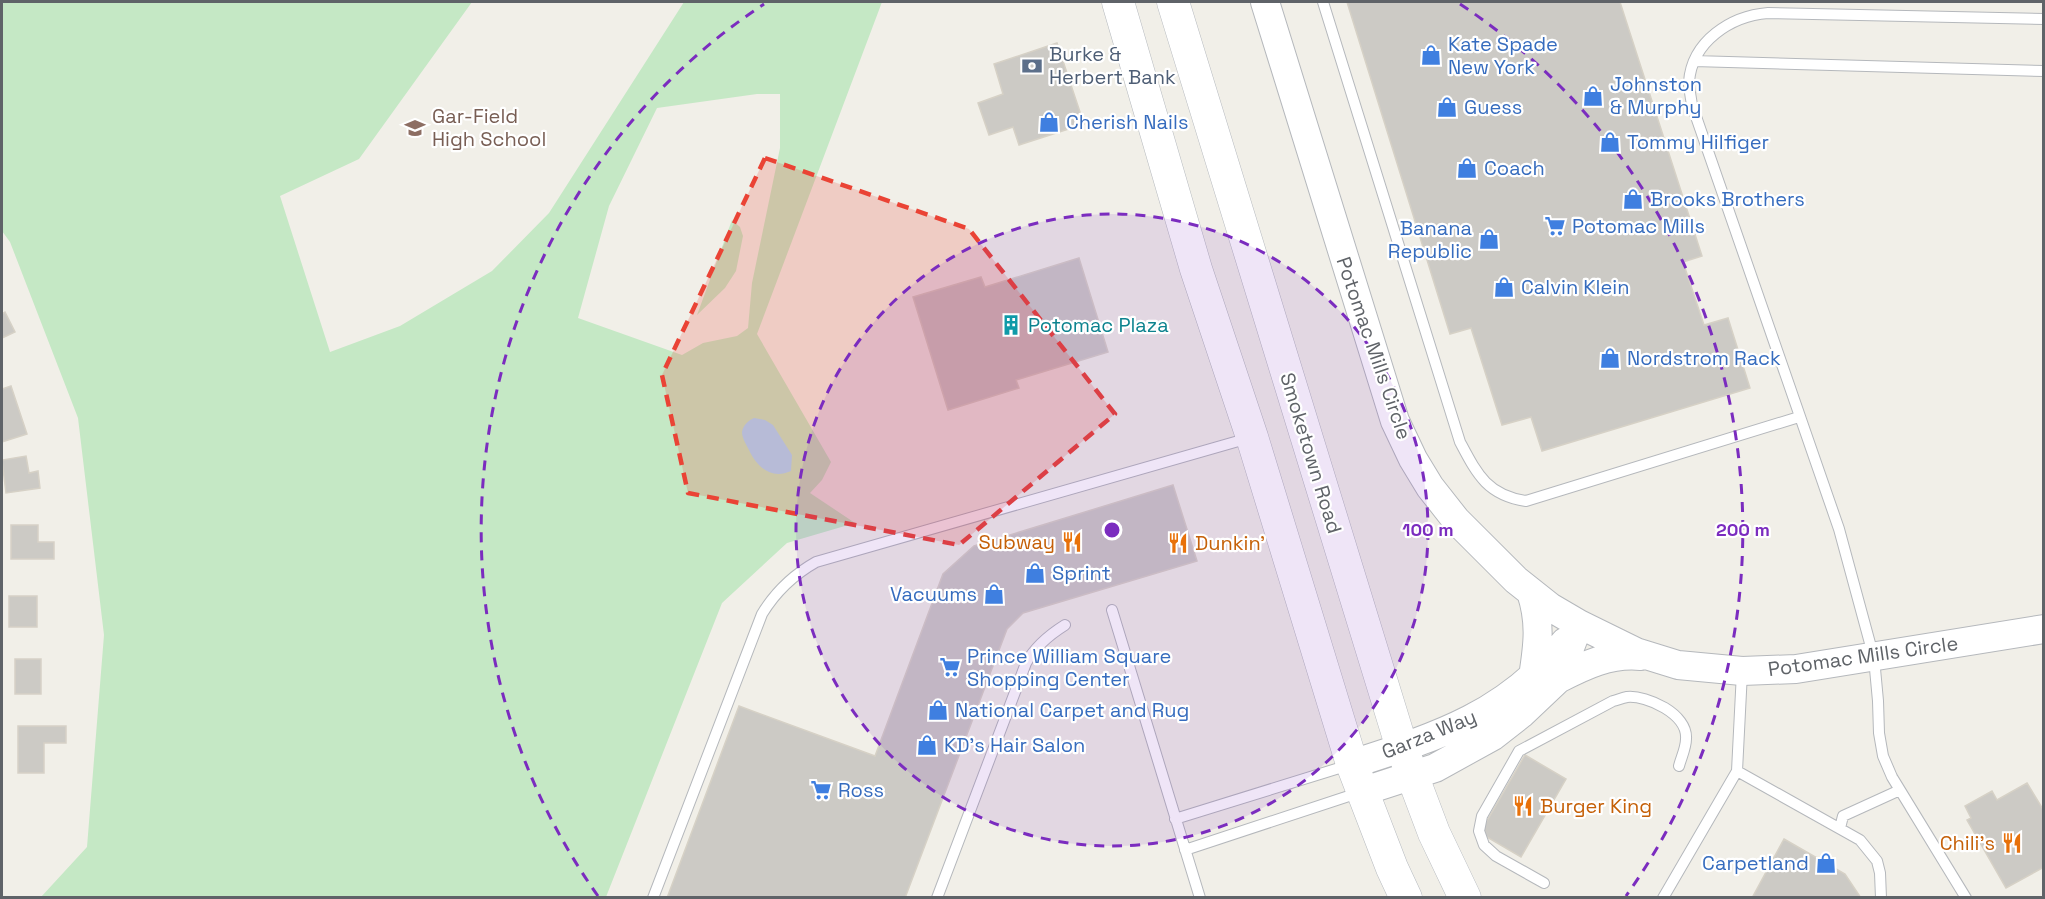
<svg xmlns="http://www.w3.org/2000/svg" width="2045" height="899" viewBox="0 0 2045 899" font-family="'Space Grotesk',sans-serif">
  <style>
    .green { fill: #c5e8c5; fill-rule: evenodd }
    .water { fill: #aadaff }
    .building { fill: #cccac5; stroke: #d6d1c6; stroke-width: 1.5 }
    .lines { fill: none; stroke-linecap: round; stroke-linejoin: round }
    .service-casing { stroke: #b5b8bc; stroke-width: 12 }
    .tertiary-casing { stroke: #b5b8bc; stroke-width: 30 }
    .secondary-casing { stroke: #b6babf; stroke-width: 33 }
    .service { stroke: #fff; stroke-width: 10 }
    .tertiary { stroke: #fff; stroke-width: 28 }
    .secondary { stroke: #fff; stroke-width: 32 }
    .marked { fill: #ea4335; fill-opacity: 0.2; stroke: #ea4335; stroke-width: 4.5; stroke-dasharray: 12 8; stroke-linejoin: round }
    .ring { fill: none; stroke: #7b2cbf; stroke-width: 3; stroke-dasharray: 10 8 }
    .labels { text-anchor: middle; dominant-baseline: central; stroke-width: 4.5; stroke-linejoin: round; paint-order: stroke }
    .shop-label { font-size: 20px; fill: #366cbe; stroke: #fff; text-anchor: start }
    .service-label { font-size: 20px; fill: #4e5e75; stroke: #fff; text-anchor: start }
    .education-label { font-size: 20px; fill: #785e54; stroke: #fff; text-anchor: start }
    .culture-label { font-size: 20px; fill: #0d838f; stroke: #fff; text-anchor: start }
    .street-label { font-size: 20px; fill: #5f6368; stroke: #fff }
    .food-label { font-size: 20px; fill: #c56008; stroke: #fff; text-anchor: end }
    .centre { fill: #7b2cbf; stroke: #fff; stroke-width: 3 }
    .ring-label { font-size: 18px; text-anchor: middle; font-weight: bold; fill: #7b2cbf; stroke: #fff; stroke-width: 4.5; stroke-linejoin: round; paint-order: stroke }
  </style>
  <rect width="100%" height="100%" fill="#f1efe8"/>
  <!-- green -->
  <path class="green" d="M2,2H472L359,159L280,196L330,352L400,326L492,271L549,213L684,2H882L757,334L831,462L822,480L810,493L855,523L787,543L722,603L606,897H41L87,847L104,635L78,418L10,242L2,231ZM757,94H780V148L752,283L748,328L737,336L703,343L682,355L578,318L609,206L657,108Z
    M732,220L740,227L743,236L736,271L725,288L697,315Z"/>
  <!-- water -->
  <path class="water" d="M754,418L765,420L773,425L792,455L791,471C771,480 757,467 749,450C746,444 742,438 742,432C743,425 749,420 754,418Z"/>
  <!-- building -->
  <path class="building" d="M1347,2H1620L1702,256L1683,262L1704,325L1728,318L1750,388L1542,451L1531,417L1502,425L1471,328L1450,334Z
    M1057,43L1084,124L1019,145L1013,127L989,135L978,103L1003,94L994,64Z
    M1079,258L1108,352L1016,380L1019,388L948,410L913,297L981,277L985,287Z
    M5,312L15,332L2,338V314Z
    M11,386L27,434L2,442V389Z
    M26,456L29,473L38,471L40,488L6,493L2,460Z
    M1173,485L1197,561L1023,613L1007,629L905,898H667L739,706L875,756L943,574L974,546Z
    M11,525H38V542H54V559H11Z
    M9,596H37V627H9Z
    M15,659H41V694H15Z
    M18,726H66V743H44V773H18Z
    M1525,755L1566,779L1521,857L1480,833Z
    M2027,783L2044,811V867L2006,888L1967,820L1971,818L1965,806L1992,791L1997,800Z
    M1784,839L1845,874L1861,898H1752Z"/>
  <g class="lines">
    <!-- service casing -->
    <g class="service-casing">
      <path id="service" d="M1323,2L1460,442C1477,474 1487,495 1526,501L1799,417
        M1694,61L2044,71
        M1112,610L1200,898
        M1737,771L1860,840L1877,861L1880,873L1881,898
        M1175,819L1349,765
        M1840,828L1843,816L1900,790
        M1185,850L1361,792
        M1544,883L1496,856L1484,845L1479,831L1482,816L1519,751L1613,701C1617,700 1622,698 1627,697C1647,695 1688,714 1686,739C1686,748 1681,758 1679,766
        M653,898L762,614C776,591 793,575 816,562L1249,438
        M937,898L1026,663C1035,647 1049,635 1065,625
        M1663,898L1737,771L1742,672
        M1966,898L1892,777L1883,756L1879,733L1878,701L1874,658L1839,529L1692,105C1691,98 1689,89 1689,82C1692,41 1731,16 1768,13L2044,19"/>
    </g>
    <!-- tertiary casing -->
    <g class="tertiary-casing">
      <path id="tertiary" d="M1265,2L1395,421L1413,459L1430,487L1456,520L1516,580L1550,607L1579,624L1636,652L1678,665L1742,671L1796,669L2044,629
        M1531,592C1541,622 1538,645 1533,677
        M1558,679C1585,665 1610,653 1641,656
        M1352,764C1436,737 1507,715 1565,642
        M1361,792L1435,768L1493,736L1521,714L1558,679L1579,624"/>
    </g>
    <!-- secondary casing -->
    <g class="secondary-casing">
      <path id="secondary" d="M1118,2L1196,269L1252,437L1352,764L1392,868L1406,898
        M1173,2L1402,748L1434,833L1465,898"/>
    </g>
    <!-- service -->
    <use href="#service" class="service"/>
    <!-- tertiary -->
    <use href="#tertiary" class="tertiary"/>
    <!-- secondary -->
    <use href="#secondary" class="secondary"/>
  </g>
  <!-- marked area -->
  <path class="marked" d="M765,158L969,229L1115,414L959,545L688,493L662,375Z"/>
  <!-- distance rings -->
  <circle cx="1112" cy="530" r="316" fill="#7b2cbf" fill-opacity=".12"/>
  <g class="ring">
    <circle cx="1112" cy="530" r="316"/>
    <path d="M598 896A631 631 0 0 1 764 4M1460 4A631 631 0 0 1 1626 896"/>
  </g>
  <!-- icons -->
  <defs>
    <g id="shop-bare" transform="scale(1.62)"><path d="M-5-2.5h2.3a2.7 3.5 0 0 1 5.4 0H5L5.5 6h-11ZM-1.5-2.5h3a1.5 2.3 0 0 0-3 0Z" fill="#3f7fe0" stroke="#fff" stroke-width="2.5" paint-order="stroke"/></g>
    <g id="bank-bare" transform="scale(1.62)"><path d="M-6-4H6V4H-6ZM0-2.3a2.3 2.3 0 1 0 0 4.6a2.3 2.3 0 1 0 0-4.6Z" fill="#5c6f8a" stroke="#fff" stroke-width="2.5" paint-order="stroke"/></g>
    <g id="school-bare" transform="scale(1.62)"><path d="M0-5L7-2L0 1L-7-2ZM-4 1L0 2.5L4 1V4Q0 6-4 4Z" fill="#8d6e63" stroke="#fff" stroke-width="2.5" paint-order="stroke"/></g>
    <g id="supermarket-bare" transform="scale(1.62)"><path d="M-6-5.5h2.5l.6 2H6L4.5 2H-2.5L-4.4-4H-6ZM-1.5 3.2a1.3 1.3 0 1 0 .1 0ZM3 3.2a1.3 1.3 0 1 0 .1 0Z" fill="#3f7fe0" stroke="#fff" stroke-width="2.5" paint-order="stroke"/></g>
    <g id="building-bare" transform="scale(1.62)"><path d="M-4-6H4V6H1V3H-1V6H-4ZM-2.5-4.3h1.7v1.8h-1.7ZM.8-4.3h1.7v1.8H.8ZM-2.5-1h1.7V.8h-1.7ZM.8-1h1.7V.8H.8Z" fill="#0f9aa8" stroke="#fff" stroke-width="2.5" paint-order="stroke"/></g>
    <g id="restaurant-bare" transform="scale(1.62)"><path d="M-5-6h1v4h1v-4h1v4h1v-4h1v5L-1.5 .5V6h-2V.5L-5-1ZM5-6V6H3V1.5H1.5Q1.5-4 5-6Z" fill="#e8710a" stroke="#fff" stroke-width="2.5" paint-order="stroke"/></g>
  </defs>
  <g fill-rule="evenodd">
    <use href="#shop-bare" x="1431" y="55"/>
    <use href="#bank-bare" x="1032" y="66"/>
    <use href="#shop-bare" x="1593" y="96"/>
    <use href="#shop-bare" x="1447" y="107"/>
    <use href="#shop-bare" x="1049" y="122"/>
    <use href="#school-bare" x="415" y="128"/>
    <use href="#shop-bare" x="1610" y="142"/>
    <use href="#shop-bare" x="1467" y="168"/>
    <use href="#shop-bare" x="1633" y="199"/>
    <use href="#supermarket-bare" x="1555" y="226"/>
    <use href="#shop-bare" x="1489" y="239"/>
    <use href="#shop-bare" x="1504" y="287"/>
    <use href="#building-bare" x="1011" y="325"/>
    <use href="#shop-bare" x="1610" y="358"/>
    <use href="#restaurant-bare" x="1072" y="542"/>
    <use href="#restaurant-bare" x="1178" y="543"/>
    <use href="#shop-bare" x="1035" y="573"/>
    <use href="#shop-bare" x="994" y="594"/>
    <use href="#supermarket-bare" x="950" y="667"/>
    <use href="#shop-bare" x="938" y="710"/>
    <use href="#shop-bare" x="927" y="745"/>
    <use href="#supermarket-bare" x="821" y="790"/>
    <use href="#restaurant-bare" x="1523" y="806"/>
    <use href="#restaurant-bare" x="2012" y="843"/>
    <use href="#shop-bare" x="1826" y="863"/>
  </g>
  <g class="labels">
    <!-- shop labels -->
    <g class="shop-label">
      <text x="1448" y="44">Kate Spade<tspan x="1448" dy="23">New York</tspan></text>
      <text x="1610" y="84">Johnston<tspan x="1610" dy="23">&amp; Murphy</tspan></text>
      <text x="1464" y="107">Guess</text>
      <text x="1066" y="122">Cherish Nails</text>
      <text x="1627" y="142">Tommy Hilfiger</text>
      <text x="1484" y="168">Coach</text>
      <text x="1650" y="199">Brooks Brothers</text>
      <text x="1572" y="226">Potomac Mills</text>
      <text x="1472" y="228" text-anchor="end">Banana<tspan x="1472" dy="23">Republic</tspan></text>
      <text x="1521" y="287">Calvin Klein</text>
      <text x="1627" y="358">Nordstrom Rack</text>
      <text x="1052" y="573">Sprint</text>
      <text x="977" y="594" text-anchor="end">Vacuums</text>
      <text x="967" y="656">Prince William Square<tspan x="967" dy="23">Shopping Center</tspan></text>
      <text x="955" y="710">National Carpet and Rug</text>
      <text x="944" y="745">KD's Hair Salon</text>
      <text x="838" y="790">Ross</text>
      <text x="1809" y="863" text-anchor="end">Carpetland</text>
    </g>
    <!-- service labels -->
    <g class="service-label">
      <text x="1049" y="54">Burke &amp;<tspan x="1049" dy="23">Herbert Bank</tspan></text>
    </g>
    <!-- education labels -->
    <g class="education-label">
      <text x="432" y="116">Gar-Field<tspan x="432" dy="23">High School</tspan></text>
    </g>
    <!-- culture labels -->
    <g class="culture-label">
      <text x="1028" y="325">Potomac Plaza</text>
    </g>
    <!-- street labels -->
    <g class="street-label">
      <text transform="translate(1374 348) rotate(71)">Potomac Mills Circle</text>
      <text transform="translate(1311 453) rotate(73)">Smoketown Road</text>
      <text transform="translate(1863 656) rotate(-8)">Potomac Mills Circle</text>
      <text transform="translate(1429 734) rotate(-22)">Garza Way</text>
    </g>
    <!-- food labels -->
    <g class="food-label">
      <text x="1055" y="542">Subway</text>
      <text x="1195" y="543" text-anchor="start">Dunkin'</text>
      <text x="1540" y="806" text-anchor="start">Burger King</text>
      <text x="1995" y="843">Chili's</text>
    </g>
  </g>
  <circle cx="1112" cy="530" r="9" class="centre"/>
  <g class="ring-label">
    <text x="1428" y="536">100 m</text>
    <text x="1743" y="536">200 m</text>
  </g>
  <!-- border -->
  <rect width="2045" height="899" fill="none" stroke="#5f6368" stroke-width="6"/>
</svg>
